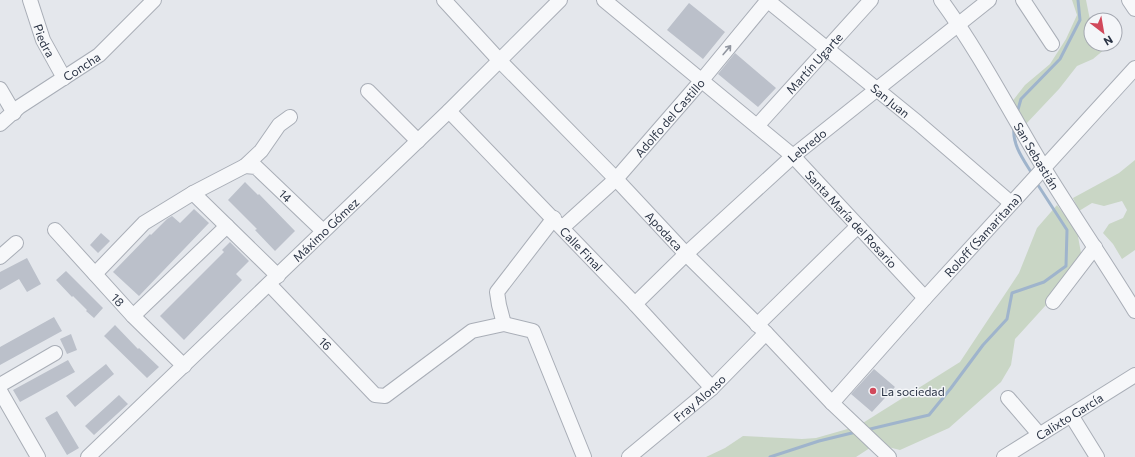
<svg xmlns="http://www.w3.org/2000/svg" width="1135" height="457" viewBox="0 0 1135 457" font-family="Commissioner,sans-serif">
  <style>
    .green { fill: #c9d6c5 }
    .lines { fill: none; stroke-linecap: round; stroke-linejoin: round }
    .stream { stroke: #9fb4cc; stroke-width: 3 }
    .building { fill: #bbc0ca }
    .minor-casing { stroke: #a9aeb7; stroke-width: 16 }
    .minor { stroke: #f7f8fa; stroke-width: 14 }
    .oneway { stroke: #9196a0 }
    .poi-dot { fill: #d1495b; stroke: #f4f6f9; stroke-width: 1.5 }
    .labels { text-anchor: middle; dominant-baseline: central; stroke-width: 3; stroke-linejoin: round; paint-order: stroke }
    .street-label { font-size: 12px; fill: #2b3445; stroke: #f4f6f9 }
    .poi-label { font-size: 12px; fill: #2b3445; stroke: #f4f6f9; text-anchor: start }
  </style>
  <rect width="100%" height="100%" fill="#e4e7ec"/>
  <!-- green -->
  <path class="green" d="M1072,0H1086L1091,25V44H1105V49L1093,59L1077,66L1059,89L1025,125L1011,103L1025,85L1050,64L1066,39L1077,15Z
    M1135,160V250L1122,259L1113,244L1103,233L1109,224L1123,218L1127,210L1122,201L1104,206L1092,203L1079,211L1073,198L1119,173Z
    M1057,205L1077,231L1081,253L1046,305L1015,339L1011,365L1001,382L949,428L900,450L876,444L856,457H706L725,448L743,436L802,439L816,438L858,426L960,362L1019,273L1037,228Z"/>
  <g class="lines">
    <!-- stream -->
    <path class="stream" d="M1017,113L1021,99L1060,59L1080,20L1078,0
      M1014,128C1012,144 1023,159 1031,172
      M866,430L929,415L951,388L983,345L1007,319L1012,293L1044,282L1066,266L1067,230L1036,182
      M770,457L819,441L856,432"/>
  </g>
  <!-- building -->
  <path class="building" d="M689,3L725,32L703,59L667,30Z
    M735,53L776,88L758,107L718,74Z
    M245,182L258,195L259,194L295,231L275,251L255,230L257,229L228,200Z
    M194,209L209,223L139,296L113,272L150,234L151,235L167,219L172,216L180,223Z
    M101,233L110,241L98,253L90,245Z
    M230,242L249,261L236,274L242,280L184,340L160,316L224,252L222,250Z
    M27,258L41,284L27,292L19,279L0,290V272Z
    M66,271L103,308L94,318L86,311L87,310L73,296L72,297L56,280Z
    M54,317L62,331L0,365V347Z
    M115,325L138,349L139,348L159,367L147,378L104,336Z
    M71,334L77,350L67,354L60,339Z
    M68,360L75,372L20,402L13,390Z
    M106,364L114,374L75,407L66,396Z
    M874,369L895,387L872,412L851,394Z
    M119,395L128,404L94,435L85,426Z
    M57,411L79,448L67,455L45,418Z"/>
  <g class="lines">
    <!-- minor casing -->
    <g class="minor-casing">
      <g id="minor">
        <path id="s1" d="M30,0L43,40L64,78"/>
        <path id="s2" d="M444,0L500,61L616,179L686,254L766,333L832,403L889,457"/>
        <path id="s3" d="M604,0L793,156L925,298"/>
        <path id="s4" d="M767,0L917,122L1011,203"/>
        <path id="s5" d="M941,0C979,52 1009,110 1042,165C1072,214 1105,262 1135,311"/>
        <path d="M1023,0L1052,44"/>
        <path d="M1129,0L1135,9"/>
        <path d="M0,89L14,113"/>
        <path d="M368,91L418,141"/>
        <path id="s6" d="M449,111L635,304L712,388"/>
        <path id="s7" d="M0,124L19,107L99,55L154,0"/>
        <path id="s8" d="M757,126L871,0"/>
        <path id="s9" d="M245,166L256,167L323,231"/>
        <path d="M193,193L278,276"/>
        <path id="s10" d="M563,227L616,179L702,80L768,0"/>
        <path id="s11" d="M55,230L133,316L184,366"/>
        <path d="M0,257L16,243"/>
        <path d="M95,274L144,223L193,193L245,166L261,151L279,125L290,117"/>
        <path id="s12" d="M269,284L375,395L385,396L472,331L504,324L533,331L584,457"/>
        <path d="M1053,302L1095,247"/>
        <path id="s13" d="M635,304L686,254L793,156L989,0"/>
        <path d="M133,316L227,226"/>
        <path d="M504,324L499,305L497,292L554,218"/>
        <path d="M757,325L858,226"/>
        <path d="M0,385L55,353"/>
        <path d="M0,391L38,457"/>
        <path d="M1008,398L1039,434"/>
        <path id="s14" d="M832,403L925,298L1135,68"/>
        <path d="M1071,415L1097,457"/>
        <path id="s15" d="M88,457L449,111L560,0"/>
        <path id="s16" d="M629,457L712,388L766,333"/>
        <path id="s17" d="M1004,457L1135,375"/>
      </g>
    </g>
    <!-- minor -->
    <use href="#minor" class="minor"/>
  </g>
  <!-- one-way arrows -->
  <defs><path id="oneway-shaft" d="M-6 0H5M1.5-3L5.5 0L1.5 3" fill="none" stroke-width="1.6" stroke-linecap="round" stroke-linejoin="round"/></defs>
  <use class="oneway" href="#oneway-shaft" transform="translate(727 50) rotate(-50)"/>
  <!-- markers -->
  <circle class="poi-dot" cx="873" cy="391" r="4"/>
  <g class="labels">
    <!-- street labels -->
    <g class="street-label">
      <text stroke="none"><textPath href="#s1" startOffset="43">Piedra</textPath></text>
      <text stroke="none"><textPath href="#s8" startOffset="85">Martín Ugarte</textPath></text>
      <text stroke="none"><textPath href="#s7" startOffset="100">Concha</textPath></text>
      <text stroke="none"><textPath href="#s4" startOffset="159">San Juan</textPath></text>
      <text stroke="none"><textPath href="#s10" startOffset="153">Adolfo del Castillo</textPath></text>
      <text stroke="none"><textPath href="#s13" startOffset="234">Lebredo</textPath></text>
      <text stroke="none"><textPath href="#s5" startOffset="183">San Sebastián</textPath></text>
      <text stroke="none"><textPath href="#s9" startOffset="52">14</textPath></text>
      <text stroke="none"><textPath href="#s3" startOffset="331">Santa María del Rosario</textPath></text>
      <text stroke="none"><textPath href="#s15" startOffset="329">Máximo Gómez</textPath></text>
      <text stroke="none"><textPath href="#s2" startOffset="319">Apodaca</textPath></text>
      <text stroke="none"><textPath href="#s14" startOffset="226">Roloff (Samaritana)</textPath></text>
      <text stroke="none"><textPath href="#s6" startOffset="191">Calle Final</textPath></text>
      <text stroke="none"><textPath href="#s11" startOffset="94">18</textPath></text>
      <text stroke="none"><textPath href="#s12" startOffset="82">16</textPath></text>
      <text stroke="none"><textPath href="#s16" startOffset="92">Fray Alonso</textPath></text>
      <text stroke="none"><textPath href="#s17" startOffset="77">Calixto García</textPath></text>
    </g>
    <!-- poi labels -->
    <g class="poi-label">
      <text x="881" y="391">La sociedad</text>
    </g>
  </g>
  <!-- north arrow -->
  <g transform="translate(1103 32) rotate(149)"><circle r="19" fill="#f4f6f9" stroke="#a4a8b1"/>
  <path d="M0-3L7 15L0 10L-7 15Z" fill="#d1495b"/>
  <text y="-6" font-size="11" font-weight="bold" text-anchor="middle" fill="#2b3445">N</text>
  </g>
</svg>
